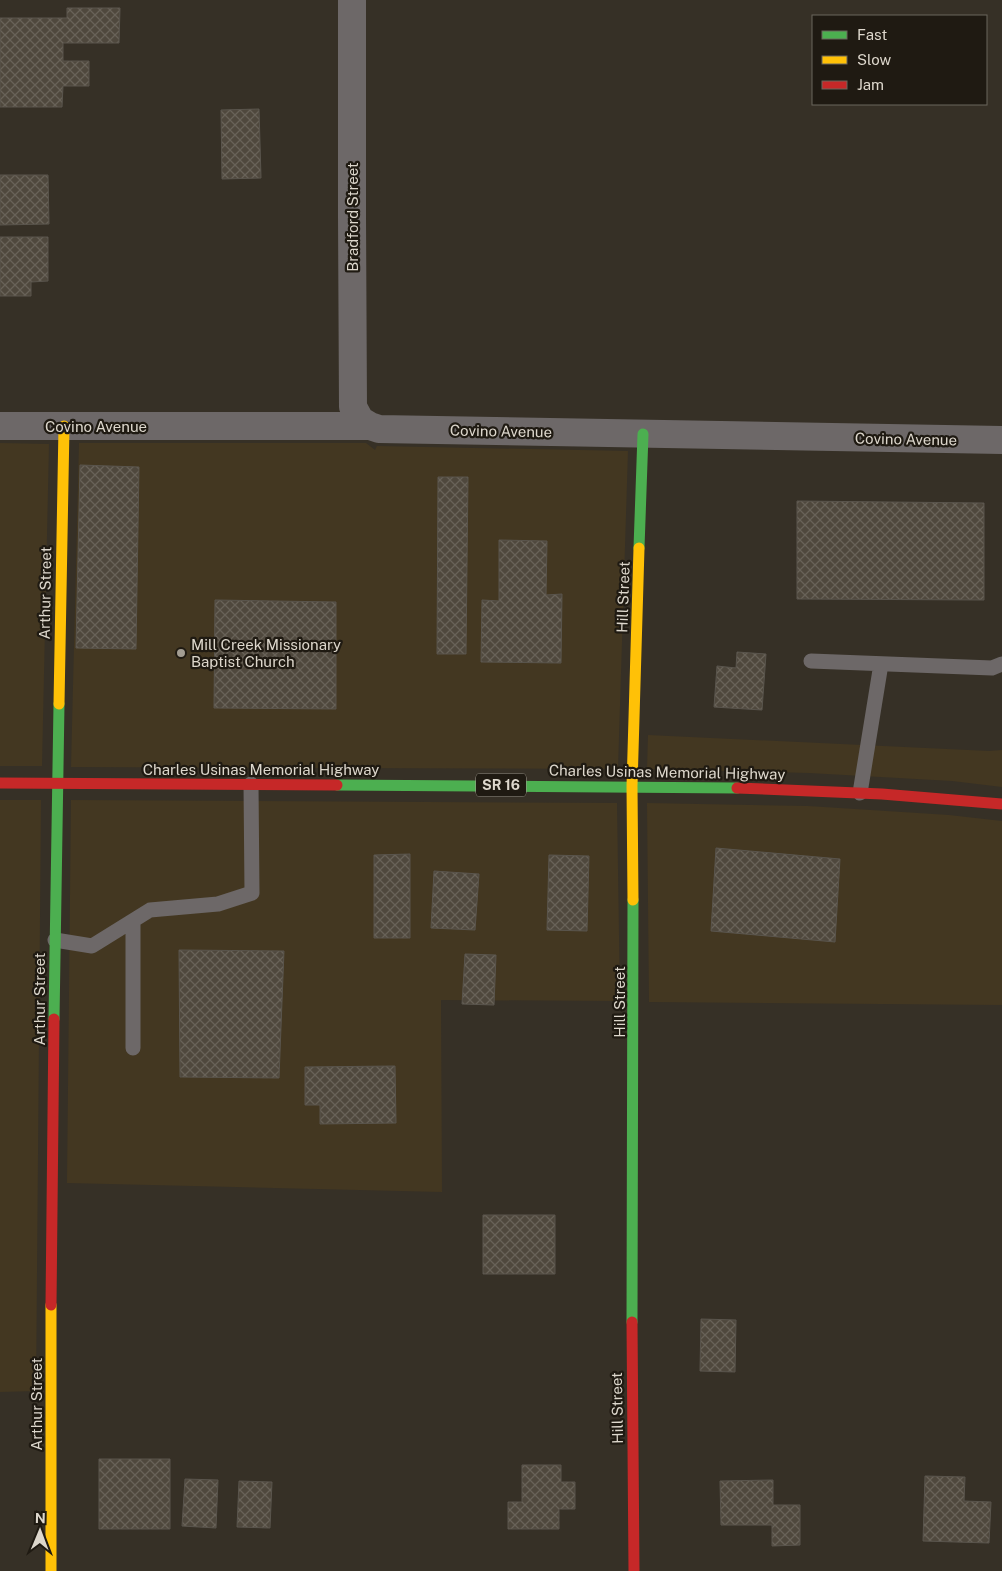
<svg xmlns="http://www.w3.org/2000/svg" width="1002" height="1571" viewBox="0 0 1002 1571" font-family="'Public Sans',sans-serif">
  <style>
    .built { fill: #433721 }
    .building { fill: url(#building-cross-hatch); stroke: #5a554d }
    .lines { fill: none; stroke-linecap: round; stroke-linejoin: round }
    .lane { stroke: #6d6868; stroke-width: 15 }
    .street { stroke: #6d6868; stroke-width: 28 }
    .fast { stroke: #4caf50; stroke-width: 11 }
    .slow { stroke: #ffc107; stroke-width: 11 }
    .jam { stroke: #c62828; stroke-width: 11 }
    .poi-dot { fill: #a39d92; stroke: #1f1a12; stroke-width: 2 }
    .labels { text-anchor: middle; dominant-baseline: central; stroke-width: 4.5; stroke-linejoin: round; paint-order: stroke }
    .shield { fill: #1f1a12; stroke: #a49e94; stroke-width: 1 }
    .shield-label { font-size: 14px; font-weight: bold; fill: #ddd7cc }
    .street-label { font-size: 15px; fill: #ddd7cc; stroke: #1f1a12 }
    .poi-label { font-size: 15px; fill: #ddd7cc; stroke: #1f1a12; text-anchor: start }
  </style>
  <defs>
    <pattern id="building-cross-hatch" width="8" height="8" patternUnits="userSpaceOnUse" patternTransform="scale(1.25)"><rect width="8" height="8" fill="#4f483d"/><path d="M0 0l8 8M0 8l8-8" fill="none" stroke="#686258"/></pattern>
  </defs>
  <rect width="100%" height="100%" fill="#363026"/>
  <!-- built -->
  <path class="built" d="M0,443L49,444L42,766H0Z
    M79,443H366L375,450L377,446L628,451L618,769L71,767Z
    M648,735L989,751L1002,750V787L952,781L809,773L647,769Z
    M0,800H41L36,1391L0,1392Z
    M71,800L617,803L620,1001L441,1000L442,1192L67,1183Z
    M647,803L808,806L949,815L1002,821V1005L649,1002Z"/>
  <!-- building -->
  <path class="building" d="M67,8H120L119,43H63V61H89V86H63L62,107H0V18H67Z
    M259,109L261,178L222,179L221,110Z
    M0,175H48L49,224L0,225Z
    M0,237H48V281L31,282V296H0Z
    M80,465L139,467L136,649L76,648Z
    M438,477H468L466,654H437Z
    M797,501L984,503V600L797,599Z
    M499,540L547,541L546,595L562,594L561,663L481,662L482,600L499,601Z
    M215,600L336,602V709L214,708Z
    M737,652L766,654L762,710L714,707L717,666L736,668Z
    M716,848L840,859L835,942L711,931Z
    M410,854V938H374V855Z
    M549,855L589,856L587,931L547,930Z
    M434,871L479,874L475,930L431,928Z
    M179,950L284,951L279,1078L180,1077Z
    M465,954L496,955L494,1005L462,1004Z
    M395,1066L396,1123L320,1124V1105H305V1067Z
    M483,1215H555V1274H483Z
    M701,1319L736,1320L735,1372L700,1371Z
    M99,1459H170V1529H99Z
    M522,1465H561V1482H575V1509H559V1529H508V1502H522Z
    M925,1476L965,1477L964,1501L991,1502L989,1543L923,1541Z
    M185,1479L218,1480L216,1528L182,1526Z
    M773,1480V1505H800V1545L772,1546V1525H721L720,1481Z
    M239,1481L272,1482L270,1528L237,1527Z"/>
  <g class="lines">
    <!-- lane -->
    <path class="lane" d="M811,661L992,668L1002,664
      M860,793L881,664
      M55,940L92,946L150,910L218,904L252,893L251,784
      M133,1048V921"/>
    <!-- street -->
    <path class="street" d="M352,0V217L353,407L360,420L370,426
      M0,426H370L379,429L1002,440"/>
    <!-- fast -->
    <path class="fast" d="M639,548L643,434
      M337,785L737,788
      M54,1019L59,704
      M632,1322L633,900"/>
    <!-- slow -->
    <path class="slow" d="M59,704L64,426
      M633,900L632,786L639,548
      M51,1571V1305"/>
    <!-- jam -->
    <path class="jam" d="M0,783L337,785
      M737,788L882,794L1002,804
      M51,1305L54,1019
      M632,1322L634,1571"/>
  </g>
  <!-- markers -->
  <circle class="poi-dot" cx="181" cy="653" r="5"/>
  <g class="labels">
    <!-- shield labels -->
    <rect class="shield" x="476" y="773.5" width="50" height="23" rx="4"/>
    <g class="shield-label">
      <text x="501" y="785">SR 16</text>
    </g>
    <!-- street labels -->
    <g class="street-label">
      <text transform="translate(352 217) rotate(-90)">Bradford Street</text>
      <text x="96" y="426">Covino Avenue</text>
      <text transform="translate(501 431) rotate(1)">Covino Avenue</text>
      <text transform="translate(906 439) rotate(1)">Covino Avenue</text>
      <text transform="translate(45 593) rotate(-89)">Arthur Street</text>
      <text transform="translate(623 597) rotate(-88)">Hill Street</text>
      <text x="261" y="769">Charles Usinas Memorial Highway</text>
      <text transform="translate(667 772) rotate(1)">Charles Usinas Memorial Highway</text>
      <text transform="translate(39 999) rotate(-90)">Arthur Street</text>
      <text transform="translate(619 1002) rotate(-90)">Hill Street</text>
      <text transform="translate(36 1404) rotate(-90)">Arthur Street</text>
      <text transform="translate(617 1408) rotate(-91)">Hill Street</text>
    </g>
    <!-- poi labels -->
    <g class="poi-label">
      <text x="191" y="644">Mill Creek Missionary<tspan x="191" dy="17">Baptist Church</tspan></text>
    </g>
  </g>
  <!-- legend -->
  <rect x="812" y="15" width="175" height="90" fill="#1f1a12" stroke="#6b665c"/>
  <rect x="822" y="31" width="25" height="8" fill="#4caf50" stroke="#6b665c"/>
  <text x="857" y="40" font-size="15" fill="#ddd7cc">Fast</text>
  <rect x="822" y="56" width="25" height="8" fill="#ffc107" stroke="#6b665c"/>
  <text x="857" y="65" font-size="15" fill="#ddd7cc">Slow</text>
  <rect x="822" y="81" width="25" height="8" fill="#c62828" stroke="#6b665c"/>
  <text x="857" y="90" font-size="15" fill="#ddd7cc">Jam</text>
  <!-- north arrow -->
  <g transform="translate(40 1531) rotate(1)" stroke="#1f1a12" stroke-width="4" paint-order="stroke">
  <path d="M0-4L9 19L0 12L-9 19Z" fill="#ddd7cc"/>
  <text y="-8" font-size="14" font-weight="bold" text-anchor="middle" fill="#ddd7cc">N</text>
  </g>
</svg>
